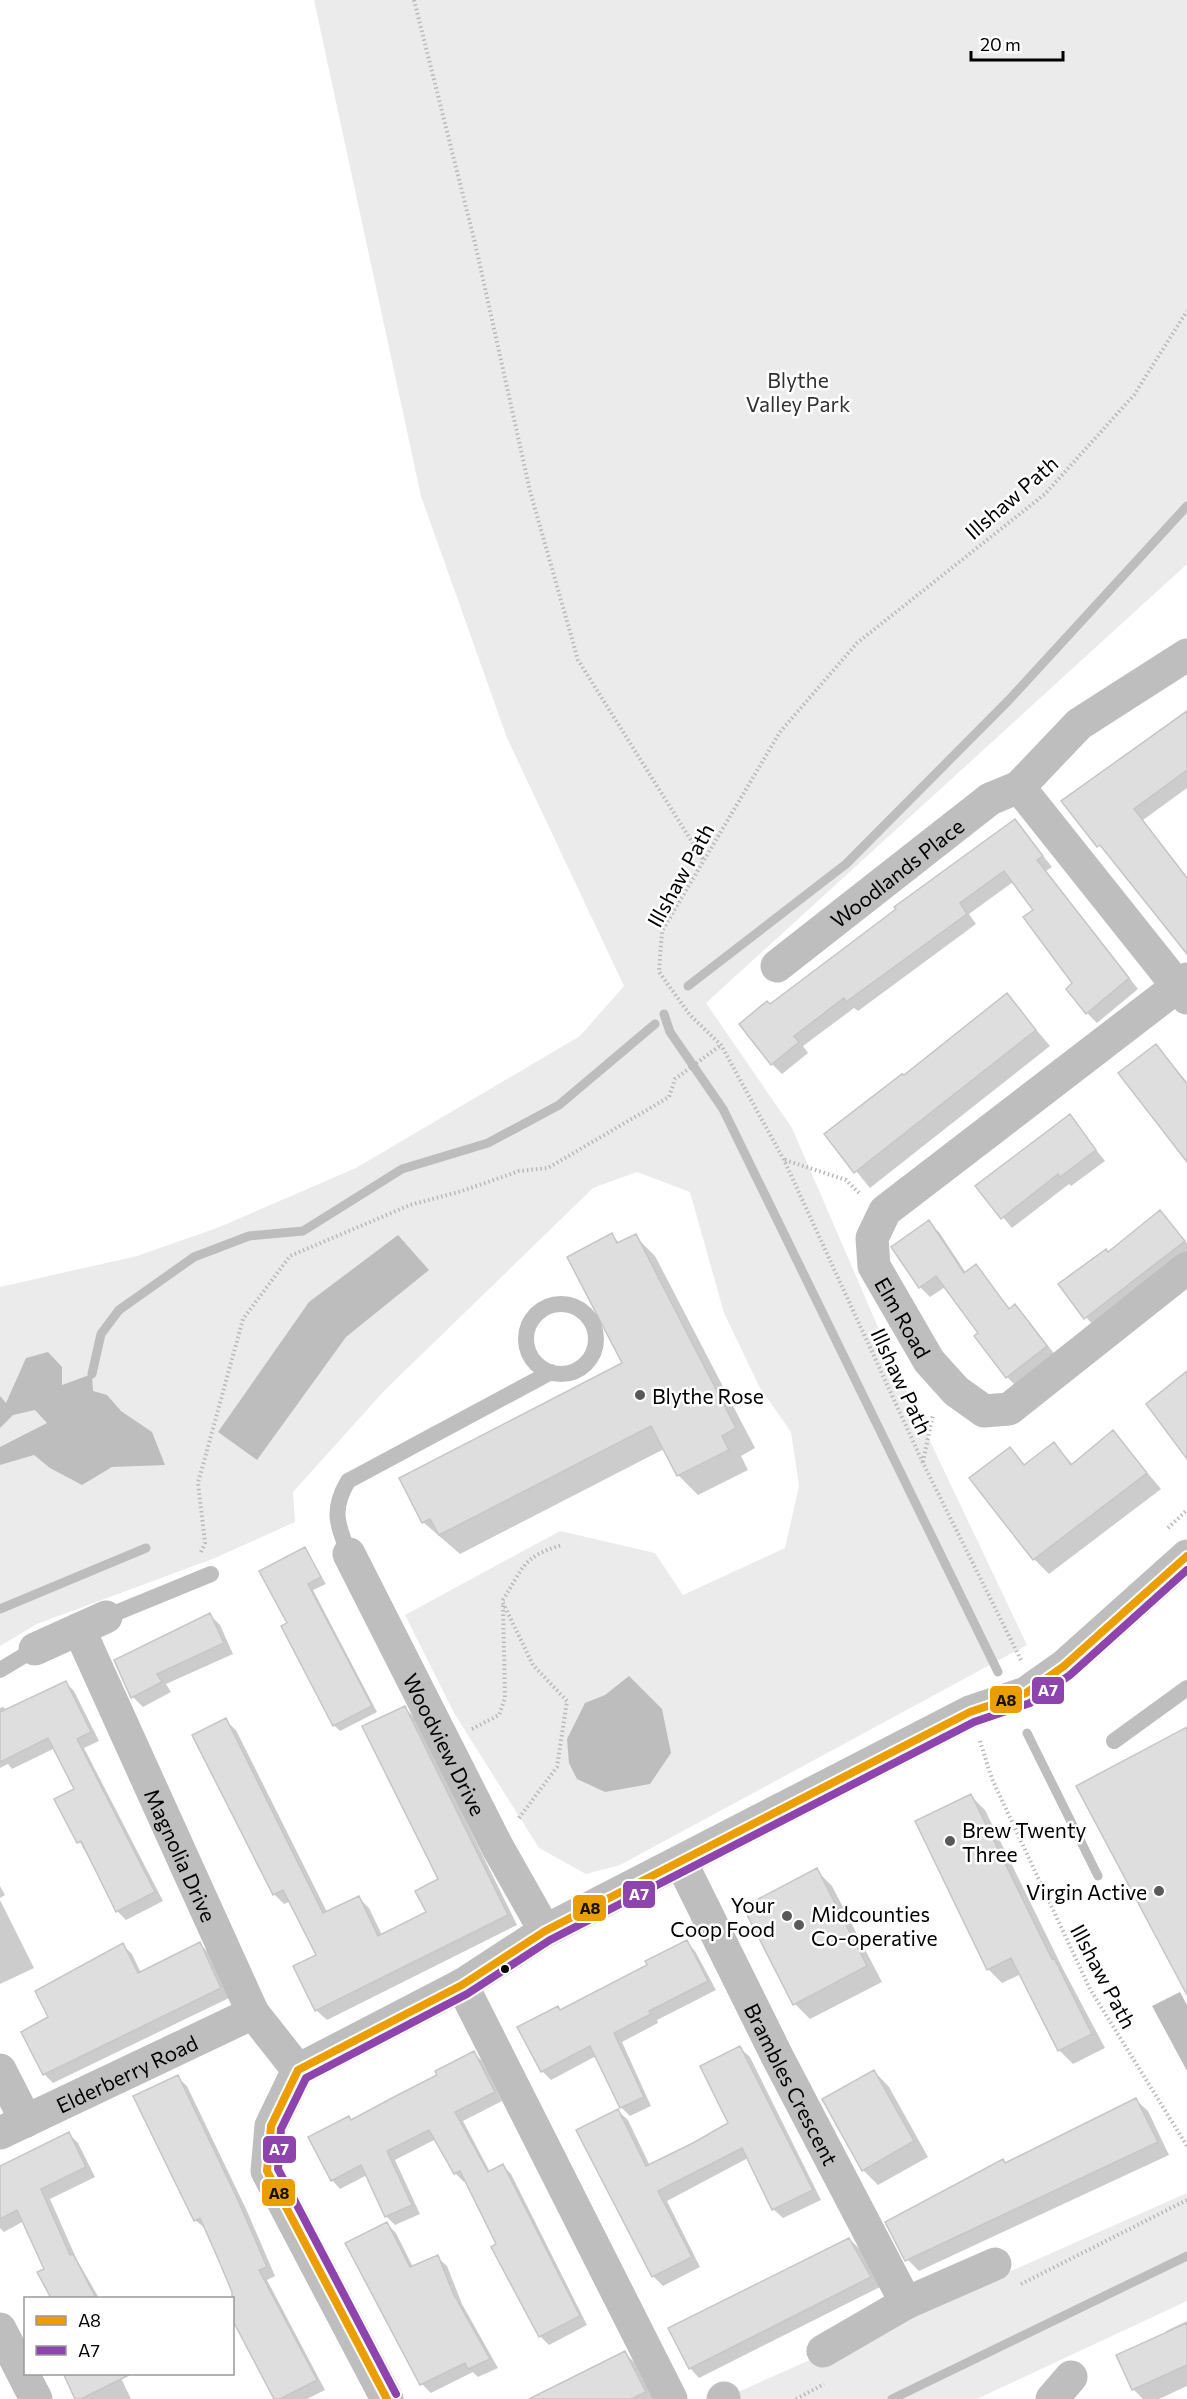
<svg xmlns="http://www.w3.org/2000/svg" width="1187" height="2399" viewBox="0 0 1187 2399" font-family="Commissioner,sans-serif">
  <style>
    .green { fill: #ebebeb }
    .water { fill: #bdbdbd }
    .shadow { fill: #0003 }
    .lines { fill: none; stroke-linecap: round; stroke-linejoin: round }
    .stream { stroke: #bdbdbd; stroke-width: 9 }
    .building { fill: #dedede; stroke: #c6c6c6; stroke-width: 1.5 }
    .path { stroke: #b9b9b9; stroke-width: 4; stroke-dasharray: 1.5 3; stroke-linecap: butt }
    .service { stroke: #bebebe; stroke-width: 16 }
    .minor { stroke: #bebebe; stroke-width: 33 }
    .bus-1-casing { stroke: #fff; stroke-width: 12 }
    .bus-2-casing { stroke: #fff; stroke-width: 12 }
    .bus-1 { stroke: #eb9e00; stroke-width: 8 }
    .bus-2 { stroke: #8e44ad; stroke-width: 8 }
    .poi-dot { fill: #595959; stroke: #fff; stroke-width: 2 }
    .bus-dot { fill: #000; stroke: #fff; stroke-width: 2 }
    .labels { text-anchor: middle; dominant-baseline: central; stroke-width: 5; stroke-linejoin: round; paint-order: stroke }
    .park-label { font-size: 21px; fill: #313131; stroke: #fff }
    .street-label { font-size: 21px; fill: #000; stroke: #fff }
    .poi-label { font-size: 21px; fill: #000; stroke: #fff; text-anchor: start }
    .line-badge { stroke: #fff; stroke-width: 2 }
    .badge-label { font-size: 16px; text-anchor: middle; font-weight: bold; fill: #fff }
    .pale-badge-label { font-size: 16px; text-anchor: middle; font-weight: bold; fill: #111 }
  </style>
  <rect width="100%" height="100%" fill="#fff"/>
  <!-- green -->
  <path class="green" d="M314,0H1187V564L706,1003L792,1128L900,1378L1027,1645L620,1865L586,1874L539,1848L454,1713L405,1615L560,1531L655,1553L683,1595L785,1548L799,1486L791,1432L760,1388L724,1313L690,1192L637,1172L593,1188L384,1391L293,1492L295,1522L215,1558L37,1624L0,1646V1287L137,1256L217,1228L356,1168L580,1036L624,986L507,738L421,496Z
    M1187,2193V2301L977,2399H722Z"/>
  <!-- water -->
  <path class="water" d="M398,1235L429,1270L346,1337L257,1460L218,1432L309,1302Z
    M48,1352L62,1367V1385L92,1374L93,1391L107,1395L121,1411L152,1432L165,1465L112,1467L82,1485L50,1468L34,1455L0,1465V1447L47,1423L35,1410L13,1415L0,1428V1396L6,1403L26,1358Z
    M629,1676L662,1709L671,1753L650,1784L605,1792L577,1779L569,1763L567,1739L585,1703L605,1695Z
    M1180,1992L1187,2005V2071L1152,2006Z"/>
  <!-- shadow -->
  <path class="shadow" d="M1187,712V788L1143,820L1187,877V950L1063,801Z
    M1015,821L1052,867L1046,871L1138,989L1097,1023L1087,1013L1035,910L1013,882L969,914L976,924L858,1011L854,1008L803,1046L808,1053L782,1074L772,1064L770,1006Z
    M1007,995L1050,1046L870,1188L826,1134L904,1077Z
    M1156,1046L1187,1082V1159Z
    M1069,1116L1105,1161L1071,1186L1069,1184L1012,1228L977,1186Z
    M1160,1212L1187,1243V1257L1095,1328L1060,1284L1108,1254Z
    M928,1222L939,1232L966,1273L976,1266L1011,1310L1015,1306L1025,1316L1056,1356L1017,1387L1007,1377L980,1333L945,1287L930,1297L920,1287Z
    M612,1235L620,1244L635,1236L655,1256L755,1448L741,1456L748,1470L698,1495L678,1475L664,1449L460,1554L423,1522L624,1364Z
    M1113,1432L1161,1489L1049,1574L1034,1559L971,1478L1009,1449L1026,1466L1054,1444L1073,1465Z
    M304,1548L326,1584L313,1590L377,1712L340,1731L334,1725L289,1624Z
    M210,1615L220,1625L233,1654L166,1684L171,1692L143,1707L133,1697Z
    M65,1682L74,1691L99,1741L84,1748L163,1901L126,1920L117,1911L57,1799L75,1790L55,1748L12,1769L8,1764L0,1768V1708L3,1707L7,1710Z
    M405,1708L415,1718L517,1925L327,2020L316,2010L318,1956L291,1901L284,1904L274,1894L225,1720L236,1730L327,1912L359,1898L369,1908L382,1935L428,1913L440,1880Z
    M971,1796L985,1810L1063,1969L1105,2048L1073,2064L1059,2050L1021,1974L1002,1983L988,1969Z
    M816,1870L832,1886L882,1982L810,2019L795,2004Z
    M0,1886L5,1895L0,1898Z
    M0,1900L34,1968L0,1984Z
    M686,1942L695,1951L716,1990L657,2020L658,2023L622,2042L651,2106L630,2116L621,2107L596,2056L551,2080L542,2071L558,2008L561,2011L649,1966Z
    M200,1944L209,1953L229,1998L53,2083L44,2074L50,2018L123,1945L132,1954L141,1973Z
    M740,2048L750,2057L821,2200L783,2218L773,2209L748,2158L667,2201L700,2267L663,2286L653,2276L618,2111L628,2120L650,2166L694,2144L730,2123Z
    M474,2053L482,2061L502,2101L463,2121L490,2172L503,2166L511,2174L587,2325L549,2345L540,2336L493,2248L498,2245L466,2180L464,2182L455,2173L436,2139L395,2160L420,2214L395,2225L387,2217L367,2175L340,2189L332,2180L352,2121L439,2075Z
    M874,2071L889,2087L928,2157L878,2185L863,2170Z
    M177,2077L187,2086L247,2211L275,2276L267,2280L325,2390L307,2399H276L238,2300L206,2229L195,2220Z
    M1136,2100L1148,2111L1169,2155L919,2271L907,2259L1006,2164Z
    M69,2134L78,2143L95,2177L50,2199L77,2260L99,2298H53L39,2273L46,2269L24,2221L4,2232L0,2228V2168Z
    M387,2224L396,2233L413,2267L437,2257L447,2266L462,2304L498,2368L478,2377L473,2372L431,2393L422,2384Z
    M849,2239L861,2250L880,2287L699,2378L690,2368Z
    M1187,2321V2386L1159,2399H1143L1133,2389L1168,2334L1166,2331Z
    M625,2353L634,2362L653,2399H531Z
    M119,2374L131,2399H78Z"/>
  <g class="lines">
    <!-- stream -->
    <path class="stream" d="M688,986L846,864L1008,701L1187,506
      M664,1014L670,1032L723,1109L998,1672
      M92,1374L101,1334L119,1310L194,1257L249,1236L303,1231L402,1169L488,1143L559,1105L655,1024
      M0,1609L146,1548
      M1027,1733L1098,1876
      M892,2399L1187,2256"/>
  </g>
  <!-- building -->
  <path class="building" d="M1187,711V770L1134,809L1187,878V954L1100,845L1097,847L1061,801Z
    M1015,819L1043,856L1037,860L1129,978L1086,1014L1066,989L1072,983L1023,917L1033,910L1004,871L960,903L967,914L846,1002L844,998L794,1036L799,1042L771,1065L739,1024L767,1001L770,1004L896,909L894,907Z
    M1007,993L1036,1030L854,1173L824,1134L902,1074L904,1075Z
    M1156,1044L1187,1084V1162L1118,1073Z
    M1070,1114L1096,1150L1060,1177L1058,1174L1001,1219L975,1186Z
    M1160,1210L1185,1241L1084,1319L1058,1284L1106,1249L1108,1252Z
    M929,1220L964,1273L976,1264L1009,1309L1015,1304L1047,1346L1006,1378L974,1336L978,1333L936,1276L919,1288L891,1247Z
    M612,1233L617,1243L636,1234L736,1428L722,1436L729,1450L677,1476L651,1426L439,1535L430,1519L422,1523L399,1478L622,1363L567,1257Z
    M1187,1371V1459L1146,1404Z
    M1113,1430L1147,1473L1033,1560L969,1478L1010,1447L1024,1465L1054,1442L1071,1465Z
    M305,1547L321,1577L308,1584L372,1706L333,1726L281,1626L287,1623L259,1571Z
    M210,1613L224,1643L157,1674L162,1682L131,1698L114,1660Z
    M66,1681L91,1732L77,1739L155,1892L116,1912L81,1841L77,1843L54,1799L74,1789L48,1738L0,1762V1712Z
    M405,1706L508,1915L315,2011L293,1966L316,1955L283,1890L273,1895L192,1735L226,1718L323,1913L359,1896L378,1936L426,1912L415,1891L438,1879L362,1726Z
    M1187,1727V1995L1076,1786Z
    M971,1794L1052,1959L1054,1958L1092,2034L1058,2051L1011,1958L987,1970L915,1821Z
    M817,1868L867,1966L793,2005L743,1907Z
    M687,1940L708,1981L649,2011L651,2014L614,2033L644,2097L620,2108L590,2046L541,2072L517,2027L558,2006L560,2010L647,1965L645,1961Z
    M200,1942L221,1988L43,2075L21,2032L48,2017L35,1991L123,1943L138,1973Z
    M740,2046L813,2190L772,2210L742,2148L658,2191L692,2257L652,2277L576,2130L618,2109L646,2166L693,2143L728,2123L700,2066Z
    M474,2051L495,2092L455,2112L488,2172L503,2164L580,2316L539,2337L491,2247L496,2244L460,2171L454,2174L429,2130L387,2151L412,2205L385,2217L361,2165L331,2181L308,2137L349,2116L351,2120L394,2097L437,2075L435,2071Z
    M874,2070L914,2141L862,2171L822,2099Z
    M178,2075L238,2200L267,2267L259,2270L317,2380L280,2399H274L232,2319V2292L219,2261L200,2218L194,2221L133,2096Z
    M1136,2098L1158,2142L905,2261L885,2222L1003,2159L1005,2163Z
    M69,2132L86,2167L41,2189L70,2255L73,2254L96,2298H51L37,2272L44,2269L17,2210L0,2219V2166Z
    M387,2222L410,2267L438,2255L453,2293L490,2359L468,2369L465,2363L420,2385L345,2243Z
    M849,2238L871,2277L689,2369L668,2328Z
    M1187,2323V2365L1132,2390L1116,2355Z
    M625,2351L646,2392L631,2399H529Z
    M63,2373H133L81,2399H75Z"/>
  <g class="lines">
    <!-- path -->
    <path class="path" d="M414,0L475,243L530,491L578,660L704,861
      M785,1160L846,1180L859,1193
      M923,1462L933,1414
      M1168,1528L1187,1510
      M201,1552L205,1543L198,1483L243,1319L290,1256L410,1205L462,1191L519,1171L548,1168L669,1097L675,1079L721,1045
      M1021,1660L923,1463L784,1160L721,1045L690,1015L659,972L662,931L780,732L857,643L1045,494L1134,395L1187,311
      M472,1729L499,1715L505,1698L503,1605
      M980,1741L992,1779L1090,1989L1187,2146
      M519,1818L557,1767L567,1701L533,1665L502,1601C524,1568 521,1557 562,1545
      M1021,2284L1187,2200
      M796,2399L824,2384"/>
    <!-- service -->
    <path class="service" d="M526 1339a35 35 0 1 1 70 0a35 35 0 1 1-70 0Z
      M349,1554C337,1524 331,1510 348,1481L551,1372
      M106,1617L211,1574
      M0,1670L35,1649
      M1114,1741L1187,1688"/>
    <!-- minor -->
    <g class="minor">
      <path d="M1019,787L1187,998"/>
      <path id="s1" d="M777,966L990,799L1019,787L1079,724L1187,655"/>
      <path id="s2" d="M1187,979L885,1211L872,1238L874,1266L929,1361L956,1391L984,1411L1009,1409L1187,1268"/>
      <path id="s3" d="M349,1554L498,1848L545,1931"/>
      <path id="s4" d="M79,1629L253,2013L298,2070"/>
      <path d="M35,1649L106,1617"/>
      <path id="s5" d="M681,1862L778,2058L906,2303"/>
      <path d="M462,1985L671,2399"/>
      <path d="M0,2070L26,2121"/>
      <path id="s6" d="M0,2133L253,2013"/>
      <path d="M0,2329L36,2399"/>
      <path d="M823,2351L906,2303L995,2264"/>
      <path d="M387,2399L267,2171L271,2126L298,2070L462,1985L545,1931L970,1712L1026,1693L1037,1685L1064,1666L1187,1556"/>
      <path d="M723,2399L724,2398"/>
      <path d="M1052,2399L1071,2377"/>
    </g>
    <!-- bus-1 casing -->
    <g class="bus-1-casing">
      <path id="bus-1" d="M387,2399L267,2171L271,2126L298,2070L462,1985L545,1931L970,1712L1026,1693L1064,1666L1187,1556"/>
    </g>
    <!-- bus-2 casing -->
    <g class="bus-2-casing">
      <path id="bus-2" d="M396,2394L278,2169L281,2129L306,2078L467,1994L550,1940L974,1722L1030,1703L1070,1675L1187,1570"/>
    </g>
    <!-- bus-1 -->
    <use href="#bus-1" class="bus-1"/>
    <!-- bus-2 -->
    <use href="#bus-2" class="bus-2"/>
  </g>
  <!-- markers -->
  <g class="poi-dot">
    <circle cx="640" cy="1395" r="6"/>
    <circle cx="950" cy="1841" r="6"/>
    <circle cx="1159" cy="1891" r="6"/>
    <circle cx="787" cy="1916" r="6"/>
    <circle cx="799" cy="1925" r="6"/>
  </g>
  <circle class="bus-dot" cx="505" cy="1969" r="5"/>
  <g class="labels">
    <!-- park labels -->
    <g class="park-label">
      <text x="798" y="379">Blythe<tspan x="798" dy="24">Valley Park</tspan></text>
    </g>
    <!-- street labels -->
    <g class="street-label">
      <text transform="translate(1011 497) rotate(-41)">Illshaw Path</text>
      <text stroke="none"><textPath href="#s1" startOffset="152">Woodlands Place</textPath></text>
      <text transform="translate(680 875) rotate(-61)">Illshaw Path</text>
      <text stroke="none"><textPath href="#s2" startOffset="498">Elm Road</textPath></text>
      <text transform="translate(902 1381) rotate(65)">Illshaw Path</text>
      <text stroke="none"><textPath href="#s3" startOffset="213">Woodview Drive</textPath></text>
      <text stroke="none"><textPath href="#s4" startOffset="248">Magnolia Drive</textPath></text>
      <text transform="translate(1104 1976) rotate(62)">Illshaw Path</text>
      <text stroke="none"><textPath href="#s6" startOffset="140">Elderberry Road</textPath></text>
      <text stroke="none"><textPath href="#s5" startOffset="248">Brambles Crescent</textPath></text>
    </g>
    <!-- poi labels -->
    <g class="poi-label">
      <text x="652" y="1395">Blythe Rose</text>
      <text x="962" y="1829">Brew Twenty<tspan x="962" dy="24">Three</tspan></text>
      <text x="1147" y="1891" text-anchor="end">Virgin Active</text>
      <text x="775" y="1904" text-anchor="end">Your<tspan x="775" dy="24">Coop Food</tspan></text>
      <text x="811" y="1913">Midcounties<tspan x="811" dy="24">Co-operative</tspan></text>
    </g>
  </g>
  <g class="line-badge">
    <rect x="1031" y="1676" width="34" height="29" rx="6" fill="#8e44ad"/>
    <rect x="989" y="1685" width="34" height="29" rx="6" fill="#eb9e00"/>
    <rect x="622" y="1880" width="34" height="29" rx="6" fill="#8e44ad"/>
    <rect x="572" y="1894" width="35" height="28" rx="6" fill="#eb9e00"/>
    <rect x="262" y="2135" width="35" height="29" rx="6" fill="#8e44ad"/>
    <rect x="261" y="2178" width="35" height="29" rx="6" fill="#eb9e00"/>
  </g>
  <g class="badge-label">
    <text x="1048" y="1696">A7</text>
    <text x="639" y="1900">A7</text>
    <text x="279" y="2155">A7</text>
  </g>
  <g class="pale-badge-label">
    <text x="1006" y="1706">A8</text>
    <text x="590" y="1914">A8</text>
    <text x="279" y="2199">A8</text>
  </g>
  <!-- legend -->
  <rect x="24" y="2297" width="210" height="78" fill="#ffffff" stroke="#999999" stroke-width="1.5"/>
  <rect x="36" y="2316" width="30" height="9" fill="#eb9e00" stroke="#999999" stroke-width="1.5"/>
  <text x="78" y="2327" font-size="18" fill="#000000">A8</text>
  <rect x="36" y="2346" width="30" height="9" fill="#8e44ad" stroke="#999999" stroke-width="1.5"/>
  <text x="78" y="2357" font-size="18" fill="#000000">A7</text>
  <!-- scale -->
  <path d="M971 51v9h92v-9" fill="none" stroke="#000000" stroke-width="3"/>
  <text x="980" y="51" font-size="18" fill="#000000" stroke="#ffffff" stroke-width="4.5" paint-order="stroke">20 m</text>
</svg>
